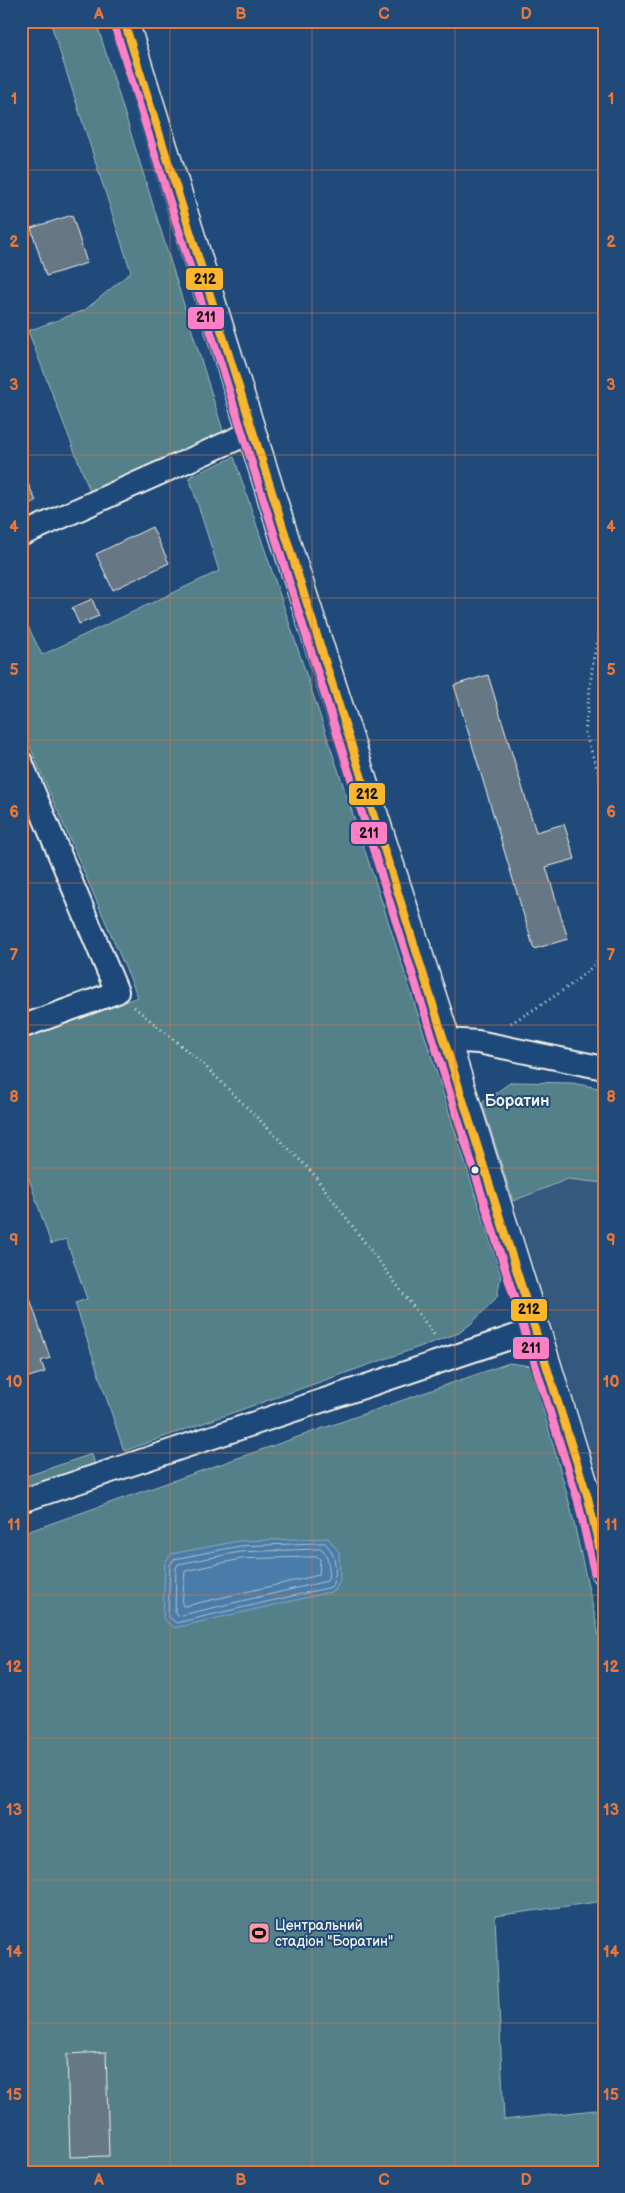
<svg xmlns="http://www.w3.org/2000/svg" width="625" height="2193" viewBox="0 0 625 2193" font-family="'Balsamiq Sans',sans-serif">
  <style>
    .built { fill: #34587e }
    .green { fill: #528089; stroke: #a3b8b8 }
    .water { fill: #4a7ba8; stroke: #8eaac2 }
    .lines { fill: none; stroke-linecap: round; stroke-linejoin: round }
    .shore { stroke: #b0c2ce; stroke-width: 1 }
    .building { fill: #667886; stroke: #f4f1e8 }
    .minor-casing { stroke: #f4f1e8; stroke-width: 26 }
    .tertiary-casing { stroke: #f4f1e8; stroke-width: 31 }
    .path { stroke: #f4f1e8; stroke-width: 3; stroke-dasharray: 1 4; stroke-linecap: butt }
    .minor { stroke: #1f4a7a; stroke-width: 22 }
    .tertiary { stroke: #1f4a7a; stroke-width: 28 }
    .bus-1-casing { stroke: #1f4a7a; stroke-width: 11 }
    .bus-2-casing { stroke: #1f4a7a; stroke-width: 11 }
    .bus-1 { stroke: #fab62d; stroke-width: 8 }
    .bus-2 { stroke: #ff80c5; stroke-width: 8 }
    .grid { fill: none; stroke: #ea7738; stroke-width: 1; stroke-opacity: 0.55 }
    .bus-dot { fill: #f4f1e8; stroke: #1f4a7a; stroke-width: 2 }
    .labels { text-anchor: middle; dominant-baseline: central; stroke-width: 4; stroke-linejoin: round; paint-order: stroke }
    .poi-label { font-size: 14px; fill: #f4f1e8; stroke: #1f4a7a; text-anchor: start }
    .quarter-label { font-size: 16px; font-weight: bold; fill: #f4f1e8; stroke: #1f4a7a }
    .line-badge { stroke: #1f4a7a; stroke-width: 2 }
    .pale-badge-label { font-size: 14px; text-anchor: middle; font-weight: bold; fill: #111 }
    .neatline { fill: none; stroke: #ea7738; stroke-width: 2 }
    .grid-label { font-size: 16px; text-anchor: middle; font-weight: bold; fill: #ea7738 }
  </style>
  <rect width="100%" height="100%" fill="#1f4a7a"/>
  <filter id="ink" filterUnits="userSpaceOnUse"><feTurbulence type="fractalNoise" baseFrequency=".02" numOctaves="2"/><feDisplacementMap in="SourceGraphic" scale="10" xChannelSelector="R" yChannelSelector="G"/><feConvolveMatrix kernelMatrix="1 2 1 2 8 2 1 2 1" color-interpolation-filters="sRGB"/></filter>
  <g filter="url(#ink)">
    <!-- built -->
    <path class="built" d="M568,1179L604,1183V1494L513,1201Z"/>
    <!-- green -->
    <path class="green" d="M50,21H96L224,434L91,494L28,331L85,310L131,272Z
      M234,457L384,908L501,1275L497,1297L473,1322L459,1333L124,1451L75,1303L87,1299L66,1239L51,1244L21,1155V1039L138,997L21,726V612L42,655L219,571L189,477Z
      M511,1082L572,1083L604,1089V1183L568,1179L513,1201L482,1103Z
      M509,1363L531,1366L570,1505L604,1658V1901L495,1916L504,2120L604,2109V2172H21V1534Z
      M92,1454L95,1465L21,1490V1478Z"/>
    <!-- water -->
    <path class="water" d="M328,1538L339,1552L340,1580L335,1591L174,1628L163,1618L165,1563L171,1554L239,1541Z"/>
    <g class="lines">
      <!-- shore -->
      <path class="shore" d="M325,1543C336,1553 339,1574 331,1587L176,1623L168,1616L170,1565L174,1559L240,1546Z
        M322,1549C329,1556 331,1572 327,1581L178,1616L175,1613L176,1568L178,1564L240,1552Z
        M318,1557L320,1559L319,1575L185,1606L182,1605L185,1571L241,1559Z"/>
    </g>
    <!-- building -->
    <path class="building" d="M72,215L87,263L46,276L31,228Z
      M21,469L36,501L21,508Z
      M152,527L169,563L113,590L96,554Z
      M92,599L99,616L79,624L72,608Z
      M488,675L536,832L564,824L575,859L546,867L568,939L534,949L454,685Z
      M21,1272L50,1358L41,1361L45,1372L22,1379Z
      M106,2052L109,2156L70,2157L67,2054Z"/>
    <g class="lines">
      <!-- minor casing -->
      <g class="minor-casing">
        <path id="minor" d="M21,535L252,432
          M21,762L117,992L21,1027
          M446,1040L478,1042L604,1068
          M21,1501L534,1330"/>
      </g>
      <!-- tertiary casing -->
      <g class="tertiary-casing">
        <path id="tertiary" d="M124,21L282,530L446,1040L588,1498L604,1570"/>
      </g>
      <!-- path -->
      <path class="path" d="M604,619L593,660L585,733L604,788
        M134,1007L203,1064L311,1171L436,1337
        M511,1023C537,1008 589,977 604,952"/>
      <!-- minor -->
      <use href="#minor" class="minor"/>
      <!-- tertiary -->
      <use href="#tertiary" class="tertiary"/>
      <!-- bus-1 casing -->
      <g class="bus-1-casing">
        <path id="bus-1" d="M124,21C277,514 435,1005 588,1498L604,1569"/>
      </g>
      <!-- bus-2 casing -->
      <g class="bus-2-casing">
        <path id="bus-2" d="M114,24C267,517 426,1008 578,1501L594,1572"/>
      </g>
      <!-- bus-1 -->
      <use href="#bus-1" class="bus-1"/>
      <!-- bus-2 -->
      <use href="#bus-2" class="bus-2"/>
    </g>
  </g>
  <!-- grid -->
  <path class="grid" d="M170,21V2172M312,21V2172M455,21V2172M21,170H604M21,313H604M21,455H604M21,598H604M21,740H604M21,883H604M21,1025H604M21,1168H604M21,1310H604M21,1453H604M21,1595H604M21,1738H604M21,1880H604M21,2023H604"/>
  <!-- icons -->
  <defs>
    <g id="stadium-square" transform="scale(1.125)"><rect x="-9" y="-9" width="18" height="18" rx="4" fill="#ff9aa2" stroke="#1f4a7a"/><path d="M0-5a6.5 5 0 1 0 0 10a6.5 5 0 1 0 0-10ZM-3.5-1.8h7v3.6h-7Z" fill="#111"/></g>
  </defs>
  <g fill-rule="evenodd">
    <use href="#stadium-square" x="259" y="1933"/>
  </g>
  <!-- markers -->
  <circle class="bus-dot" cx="475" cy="1170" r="4.5"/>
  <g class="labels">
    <!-- poi labels -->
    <g class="poi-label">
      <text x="275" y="1925">Центральний<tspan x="275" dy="16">стадіон "Боратин"</tspan></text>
    </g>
    <!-- quarter labels -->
    <g class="quarter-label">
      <text x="517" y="1101">Боратин</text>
    </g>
  </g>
  <g class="line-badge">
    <rect x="185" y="267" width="39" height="24" rx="5" fill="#fab62d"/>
    <rect x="187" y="306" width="38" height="24" rx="5" fill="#ff80c5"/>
    <rect x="348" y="782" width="38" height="24" rx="5" fill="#fab62d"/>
    <rect x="350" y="821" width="38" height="24" rx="5" fill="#ff80c5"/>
    <rect x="510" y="1298" width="38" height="24" rx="5" fill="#fab62d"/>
    <rect x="512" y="1336" width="38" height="24" rx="5" fill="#ff80c5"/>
  </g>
  <g class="pale-badge-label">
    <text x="205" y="284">212</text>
    <text x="206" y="322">211</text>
    <text x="367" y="799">212</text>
    <text x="369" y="838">211</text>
    <text x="529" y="1314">212</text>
    <text x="531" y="1353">211</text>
  </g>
  <!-- margin -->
  <rect width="625" height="2193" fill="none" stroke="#1f4a7a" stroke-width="55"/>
  <rect x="28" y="28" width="570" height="2138" class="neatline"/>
  <g class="grid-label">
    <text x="99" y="19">A</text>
    <text x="241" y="19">B</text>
    <text x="384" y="19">C</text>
    <text x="526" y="19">D</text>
    <text x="14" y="104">1</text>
    <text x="611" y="104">1</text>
    <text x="14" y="247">2</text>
    <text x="611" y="247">2</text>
    <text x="14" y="390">3</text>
    <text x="611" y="390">3</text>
    <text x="14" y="532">4</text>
    <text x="611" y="532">4</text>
    <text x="14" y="675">5</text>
    <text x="611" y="675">5</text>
    <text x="14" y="817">6</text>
    <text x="611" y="817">6</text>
    <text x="14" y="960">7</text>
    <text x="611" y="960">7</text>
    <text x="14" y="1102">8</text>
    <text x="611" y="1102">8</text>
    <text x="14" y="1245">9</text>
    <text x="611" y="1245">9</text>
    <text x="14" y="1387">10</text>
    <text x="611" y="1387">10</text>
    <text x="14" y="1530">11</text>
    <text x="611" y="1530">11</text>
    <text x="14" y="1672">12</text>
    <text x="611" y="1672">12</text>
    <text x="14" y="1815">13</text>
    <text x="611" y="1815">13</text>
    <text x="14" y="1957">14</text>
    <text x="611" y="1957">14</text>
    <text x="14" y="2100">15</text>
    <text x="611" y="2100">15</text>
    <text x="99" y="2185">A</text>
    <text x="241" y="2185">B</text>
    <text x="384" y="2185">C</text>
    <text x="526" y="2185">D</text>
  </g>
</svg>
